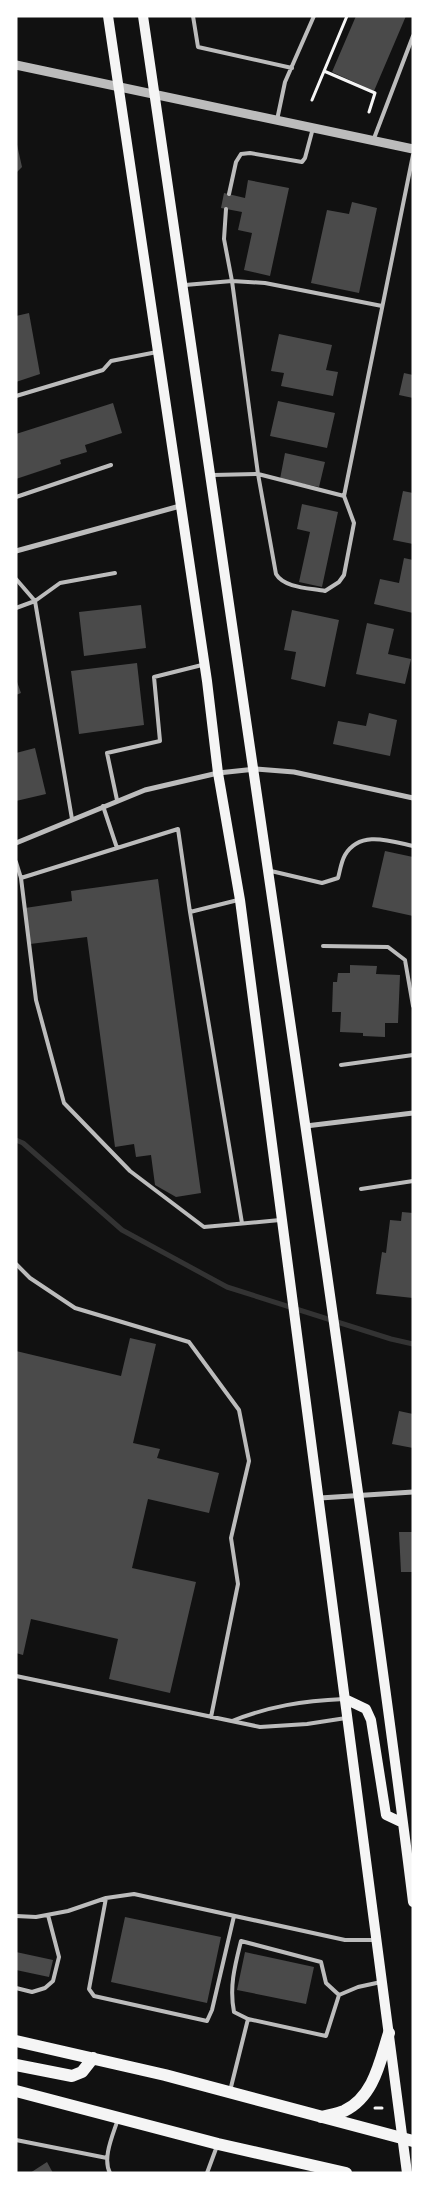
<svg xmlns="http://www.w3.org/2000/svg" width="429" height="2189" viewBox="0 0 429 2189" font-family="Barlow,sans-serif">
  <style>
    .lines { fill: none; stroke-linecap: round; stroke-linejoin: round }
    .stream { stroke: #333; stroke-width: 5 }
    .building { fill: #4a4a4a }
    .path { stroke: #f5f5f5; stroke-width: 3 }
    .service { stroke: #bcbcbc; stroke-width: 4 }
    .minor { stroke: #bcbcbc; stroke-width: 5 }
    .tertiary { stroke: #bcbcbc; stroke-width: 9 }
    .secondary { stroke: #f5f5f5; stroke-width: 10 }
    .primary { stroke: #f5f5f5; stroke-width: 12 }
  </style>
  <rect width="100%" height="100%" fill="#111"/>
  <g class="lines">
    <!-- stream -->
    <path class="stream" d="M16,1140L23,1143L122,1230L227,1287L391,1339L413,1344"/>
  </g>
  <!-- building -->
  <path class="building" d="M356,16H406L374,91L332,72Z
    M16,140L22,167L16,173Z
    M248,180L289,188L270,276L244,270L252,233L238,230L242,212L221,208L224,193L245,198Z
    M352,202L377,208L359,293L311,283L327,210L349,214Z
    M29,313L40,374L16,382V316Z
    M279,334L332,345L326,370L338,372L333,396L281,386L284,373L271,371Z
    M404,373L413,375V398L399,395Z
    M278,401L335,413L327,448L270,436Z
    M113,403L122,433L85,445L87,452L60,460L61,464L16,479V434Z
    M285,453L325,462L319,487L280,479Z
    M403,491L413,493V544L393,540Z
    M302,504L338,512L322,587L299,582L310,532L297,529Z
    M404,558L413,560V613L374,604L380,579L399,583Z
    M141,605L146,648L84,656L79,612Z
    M292,610L339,620L325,687L291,679L296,652L284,650Z
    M367,623L394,629L388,654L411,659L405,684L356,674Z
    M137,663L144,725L79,734L71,671Z
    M16,679L21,693L16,695Z
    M369,713L397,720L390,756L333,744L338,721L366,726Z
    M35,748L46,794L16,801V753Z
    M385,851L413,857V916L372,907Z
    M158,879L201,1193L176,1197L155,1185L151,1155L136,1157L134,1144L115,1147L87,937L30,944L25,908L72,901L71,891Z
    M350,965L377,966L376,974L400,975L398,1023H385V1037L363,1036V1033L340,1032L341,1012H332L333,982H337L338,973H350Z
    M402,1212L413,1213V1298L376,1294L382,1252L386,1253L390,1220L401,1221Z
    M130,1338L156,1344L133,1443L160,1449L157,1458L219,1473L209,1513L148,1499L132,1568L196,1582L170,1693L109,1679L118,1639L31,1619L23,1655L16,1653V1351L121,1376Z
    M399,1411L413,1414V1448L392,1444Z
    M399,1532H413V1572H401Z
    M125,1917L221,1937L207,2003L111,1982Z
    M16,1952L53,1960L49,1977L16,1970Z
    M245,1952L314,1967L306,2004L237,1990Z
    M47,2162L53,2173H30Z"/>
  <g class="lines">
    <!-- path -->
    <path class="path" d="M324,71L375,93L369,112
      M312,100L347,16
      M375,2108H382"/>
    <!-- service -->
    <path class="service" d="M193,16L198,47L292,68
      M277,120L285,82L314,16
      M373,141L413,36
      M229,194L236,162L241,154L250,153L302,162L305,158L313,128
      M185,285L232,281L224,239L226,209
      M16,396L103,370L111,361L157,352
      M213,475L258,474L344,496L413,155
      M344,496L354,523L344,575L339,582L325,591C310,588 284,588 276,574L258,474L232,281L265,283L382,306
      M16,497L111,465
      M16,579L35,601L72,819
      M16,608L35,601L60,583L115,573
      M117,800L107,753L160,741L154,677L202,665
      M103,806L117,848
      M16,862L21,878
      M271,871L322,883L338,878C340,871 341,862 345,855C360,830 390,841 413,846
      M238,900L190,912L178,829L21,878L36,1000L64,1103L130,1171L204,1227L280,1220
      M190,912L242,1223
      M323,946L388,947L405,960L413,1006
      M341,1065L413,1055
      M361,1189L413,1181
      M16,1264L30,1278L75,1308L189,1342L239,1410L249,1461L231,1538L238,1584L211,1717
      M16,1676L260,1727L307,1724L346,1718
      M232,1721C270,1706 302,1701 344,1699
      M106,1898L89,1989L94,1996L207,2021L212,2010L234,1916
      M16,1916L36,1917L68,1911L106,1898L134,1894L345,1940H376
      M16,1988L32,1992L45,1988L53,1981L59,1957L48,1915
      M248,2019L234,2012C229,1987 235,1965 241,1941L321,1962L326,1983L339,1995
      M230,2091L248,2019L326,2036L339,1995L358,1987L381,1982
      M16,2140L107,2158
      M110,2173C102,2158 113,2135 118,2119
      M207,2173L217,2146"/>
    <!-- minor -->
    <path class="minor" d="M16,551L180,506
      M16,843L145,790L218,773L256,769L294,772L413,798
      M306,1126L413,1113
      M320,1498L413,1492"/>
    <!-- tertiary -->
    <path class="tertiary" d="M16,65L413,149"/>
    <!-- secondary -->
    <path class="secondary" d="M108,16L207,681L218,773L240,900L407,2173
      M143,16C207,433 267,850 326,1267C356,1478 387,1690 413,1902
      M345,1699L366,1709L371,1720L386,1815L403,1823"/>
    <!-- primary -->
    <path class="primary" d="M16,2041L165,2075L413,2141
      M16,2065L72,2076L82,2072L93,2058
      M16,2091L218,2144L346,2173
      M321,2117C328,2115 337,2114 344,2111C374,2097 380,2061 389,2033"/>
  </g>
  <!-- border -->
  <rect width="429" height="2189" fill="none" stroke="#ffffff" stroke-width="35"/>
</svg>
